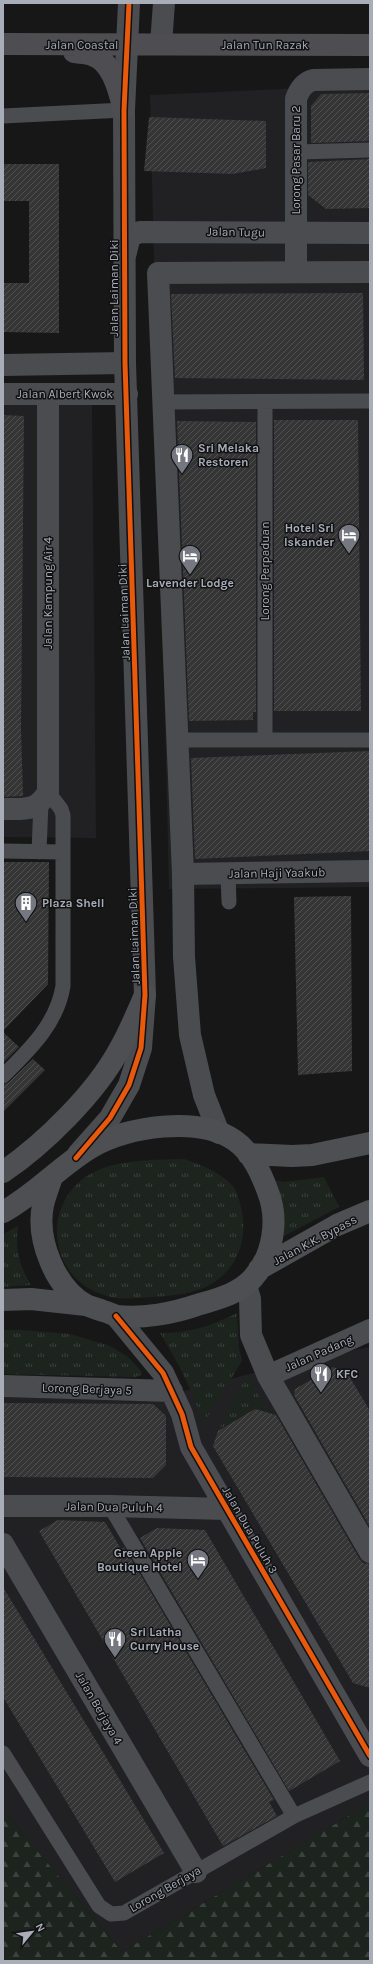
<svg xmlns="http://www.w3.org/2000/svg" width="373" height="1964" viewBox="0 0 373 1964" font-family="Karla,sans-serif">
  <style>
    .built { fill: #212123 }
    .grass { fill: url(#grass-tufts) }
    .forest { fill: url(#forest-firs) }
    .building { fill: url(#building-hatch) }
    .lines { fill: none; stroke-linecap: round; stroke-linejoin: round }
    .service { stroke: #4b4c50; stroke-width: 15 }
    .minor { stroke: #4b4c50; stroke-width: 22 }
    .tertiary { stroke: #4b4c50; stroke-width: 22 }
    .primary { stroke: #4d4f52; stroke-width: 22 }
    .trunk { stroke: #4e4e52; stroke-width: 22 }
    .cycleway-casing { stroke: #111113; stroke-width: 8 }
    .cycleway { stroke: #e8590c; stroke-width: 5 }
    .labels { text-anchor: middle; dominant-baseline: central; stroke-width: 3; stroke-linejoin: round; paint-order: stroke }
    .street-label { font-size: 12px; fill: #a8adb8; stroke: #111113 }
    .poi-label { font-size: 12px; font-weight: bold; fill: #a8adb8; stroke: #111113; text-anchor: start }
  </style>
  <defs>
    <pattern id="grass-tufts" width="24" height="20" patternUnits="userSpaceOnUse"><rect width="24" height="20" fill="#1d241e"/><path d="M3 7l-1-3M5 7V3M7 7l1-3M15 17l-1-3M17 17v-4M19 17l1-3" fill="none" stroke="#3b413d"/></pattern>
    <pattern id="forest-firs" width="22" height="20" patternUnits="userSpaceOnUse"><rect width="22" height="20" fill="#1d241e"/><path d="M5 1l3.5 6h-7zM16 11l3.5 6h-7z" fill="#3b413d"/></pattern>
    <pattern id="building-hatch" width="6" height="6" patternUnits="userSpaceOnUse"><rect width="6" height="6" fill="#353536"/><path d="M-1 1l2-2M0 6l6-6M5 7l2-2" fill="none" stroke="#4f5051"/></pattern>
  </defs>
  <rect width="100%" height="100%" fill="#171717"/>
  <!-- built -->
  <path class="built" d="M370,85V887L169,889L150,95Z
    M3,405H92L96,838L3,837Z
    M370,1347V1803L122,1952L3,1810V1397L145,1401L303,1360Z"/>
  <!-- grass -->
  <path class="grass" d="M184,1159C202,1165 218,1171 232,1185C236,1189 239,1197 240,1204C249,1234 240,1266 213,1283C196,1294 171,1296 151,1297C134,1298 117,1301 101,1294C46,1274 42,1201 92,1173C119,1159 155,1160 184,1159Z
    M324,1177L339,1207L284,1236L283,1220L270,1179L284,1182Z
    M18,1226C15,1249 19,1265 31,1285L3,1287V1234Z
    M237,1313L239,1348L242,1361L203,1424C193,1391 178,1362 160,1333C189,1333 212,1326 237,1313Z
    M3,1330H22L70,1334L110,1346L128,1357L142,1372L141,1375L135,1377L3,1374Z
    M247,1376L269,1413L255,1409L218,1431Z"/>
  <!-- forest -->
  <path class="forest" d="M370,1803V1961H3V1810L122,1952Z"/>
  <!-- building -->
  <path class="building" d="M370,93V141L311,143V106L321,94Z
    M149,117L266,121V168L233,174L144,171Z
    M370,159V208L326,209L308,195V162Z
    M3,164H59V333L3,332V283H29V201H3Z
    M363,293L364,380L175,378L171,294Z
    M3,415L24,416L21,729L23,796H22L3,797Z
    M274,420H358L361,711H274Z
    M177,421L256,422V712H253V720L189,721Z
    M370,751V851L195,859L191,758Z
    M3,862H49L48,984L3,1031Z
    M351,896L352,1071L298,1075L294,897Z
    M3,1032L19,1047L3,1063Z
    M33,1059L45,1070L3,1112V1085L9,1082Z
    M333,1367L346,1371L370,1411V1527L294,1395L295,1389Z
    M3,1403L153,1404L166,1416V1465L153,1478L3,1477Z
    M255,1409L276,1415L359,1558L363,1563L370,1564V1688L353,1683L213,1446L218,1431Z
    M58,1520L105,1522L121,1549L124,1547L274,1800L269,1802L277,1816L223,1846L39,1531Z
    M157,1528L205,1530L340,1761L289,1791L140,1538Z
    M3,1587L164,1853L115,1882L3,1697Z"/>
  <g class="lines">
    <!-- service -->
    <path class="service" d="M3,116L124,110
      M297,152L370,150
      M164,402L370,401
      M177,740H370
      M265,740V402
      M3,851L63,852
      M39,852L41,802
      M228,874L229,902
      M3,1076C29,1050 57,1024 63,986V815L61,809L48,792
      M110,1506L294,1816
      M3,1753L99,1906L111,1914L124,1913L294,1816L370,1782"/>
    <!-- minor -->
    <path class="minor" d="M296,272V99C299,90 303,83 313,80L370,79
      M3,365L125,363
      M3,394H127
      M3,809C23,809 37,812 48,792V394
      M183,874L370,871
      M246,1285L250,1299L251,1335L268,1376L370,1552
      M116,1316L163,1373L182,1414L191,1447L370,1756
      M268,1376L370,1330
      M3,1386L172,1391
      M3,1506H110L226,1509
      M3,1544L196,1872"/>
    <!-- tertiary -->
    <path class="tertiary" d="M161,44L164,3
      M125,256L130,236L140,232L370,233
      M219,1133L204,1095L190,1035L184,957L183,874L158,273L370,272
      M78,1154L110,1118L129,1085L141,1048L145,995L125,363L124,110L129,3"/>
    <!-- primary -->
    <path class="primary" d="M248,1154L292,1156L312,1155L370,1143
      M3,1172C44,1144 95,1094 119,1050C129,1033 137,1013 145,995
      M3,1212C36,1194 61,1165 92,1147C127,1126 199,1116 234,1140C252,1152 261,1173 268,1192C279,1220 273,1256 253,1278C239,1294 217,1299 197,1305C174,1313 143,1319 117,1316C113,1315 108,1312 103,1311C98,1309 91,1307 86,1305C55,1288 36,1239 43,1205C45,1196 49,1186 52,1177
      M259,1269L337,1225L370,1211
      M3,1300L31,1299L86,1305"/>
    <!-- trunk -->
    <path class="trunk" d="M3,44L370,45
      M74,52C79,53 87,53 92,55C113,62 119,91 124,110"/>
    <!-- cycleway casing -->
    <g class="cycleway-casing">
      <path id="cycleway" d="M76,1158L110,1118L129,1085L141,1048L145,995L125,363L124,110L129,3
        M116,1316L163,1373L182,1414L191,1447L370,1756"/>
    </g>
    <!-- cycleway -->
    <use href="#cycleway" class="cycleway"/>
  </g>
  <!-- icons -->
  <defs>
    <g id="restaurant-pin" transform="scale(1.15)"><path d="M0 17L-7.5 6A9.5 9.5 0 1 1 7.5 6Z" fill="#757880" stroke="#111113"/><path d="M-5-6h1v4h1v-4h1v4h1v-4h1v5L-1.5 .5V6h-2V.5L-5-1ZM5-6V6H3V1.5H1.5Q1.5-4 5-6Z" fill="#fff"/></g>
    <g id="hotel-pin" transform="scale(1.15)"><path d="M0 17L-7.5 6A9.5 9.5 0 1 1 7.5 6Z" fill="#757880" stroke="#111113"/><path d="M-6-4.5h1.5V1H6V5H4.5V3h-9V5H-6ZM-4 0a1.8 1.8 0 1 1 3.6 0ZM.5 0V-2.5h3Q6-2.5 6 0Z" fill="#fff"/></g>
    <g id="building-pin" transform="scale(1.15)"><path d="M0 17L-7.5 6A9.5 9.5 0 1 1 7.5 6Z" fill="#757880" stroke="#111113"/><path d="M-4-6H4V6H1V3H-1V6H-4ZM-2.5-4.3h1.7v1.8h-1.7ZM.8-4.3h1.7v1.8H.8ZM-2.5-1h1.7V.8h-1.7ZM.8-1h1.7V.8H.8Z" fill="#fff"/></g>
  </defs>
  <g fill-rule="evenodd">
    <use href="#restaurant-pin" x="182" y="455"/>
    <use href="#hotel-pin" x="349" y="535"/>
    <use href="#hotel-pin" x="190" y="556"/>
    <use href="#building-pin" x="26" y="903"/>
    <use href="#restaurant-pin" x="321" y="1374"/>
    <use href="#hotel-pin" x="198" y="1560"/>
    <use href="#restaurant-pin" x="115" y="1639"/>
  </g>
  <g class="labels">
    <!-- street labels -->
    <g class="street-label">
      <text x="82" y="45">Jalan Coastal</text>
      <text x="265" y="45">Jalan Tun Razak</text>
      <text transform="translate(296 160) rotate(-90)">Lorong Pasar Baru 2</text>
      <text transform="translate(236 232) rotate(1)">Jalan Tugu</text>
      <text transform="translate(114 288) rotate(-90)">Jalan Laiman Diki</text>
      <text x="65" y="394">Jalan Albert Kwok</text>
      <text transform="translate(265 571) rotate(-90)">Lorong Perpaduan</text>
      <text transform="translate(48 593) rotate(-90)">Jalan Kampung Air 4</text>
      <text transform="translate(124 612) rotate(-92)">Jalan Laiman Diki</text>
      <text transform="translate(277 873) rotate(-1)">Jalan Haji Yaakub</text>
      <text transform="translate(134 936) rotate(-92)">Jalan Laiman Diki</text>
      <text transform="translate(315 1240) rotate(-28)">Jalan K.K. Bypass</text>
      <text transform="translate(319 1353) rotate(-24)">Jalan Padang</text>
      <text transform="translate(87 1389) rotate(2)">Lorong Berjaya 5</text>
      <text transform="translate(114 1507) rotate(1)">Jalan Dua Puluh 4</text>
      <text transform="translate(250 1530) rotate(60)">Jalan Dua Puluh 3</text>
      <text transform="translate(99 1708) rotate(60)">Jalan Berjaya 4</text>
      <text transform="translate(165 1889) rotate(-30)">Lorong Berjaya</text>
    </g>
    <!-- poi labels -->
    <g class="poi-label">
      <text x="198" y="448">Sri Melaka<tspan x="198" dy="14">Restoren</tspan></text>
      <text x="334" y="528" text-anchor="end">Hotel Sri<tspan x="334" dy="14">Iskander</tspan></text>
      <text x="190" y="583" text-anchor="middle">Lavender Lodge</text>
      <text x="42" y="903">Plaza Shell</text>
      <text x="336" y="1374">KFC</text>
      <text x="182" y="1553" text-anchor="end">Green Apple<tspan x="182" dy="14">Boutique Hotel</tspan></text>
      <text x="130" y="1632">Sri Latha<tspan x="130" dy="14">Curry House</tspan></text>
    </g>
  </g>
  <!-- border -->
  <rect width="373" height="1964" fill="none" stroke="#a8adb8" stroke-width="8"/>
  <!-- north arrow -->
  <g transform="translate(32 1932) rotate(61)" stroke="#111113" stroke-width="3" paint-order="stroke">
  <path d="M0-3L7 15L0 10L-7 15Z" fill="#a8adb8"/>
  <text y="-6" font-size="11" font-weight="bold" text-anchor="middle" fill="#a8adb8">N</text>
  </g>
</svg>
